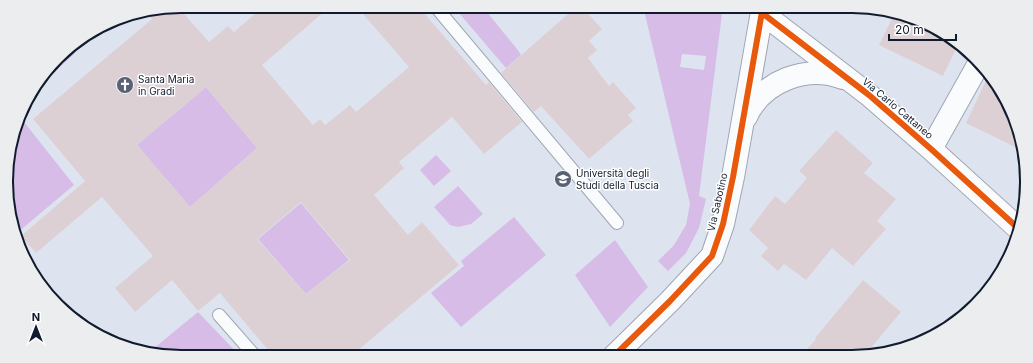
<svg xmlns="http://www.w3.org/2000/svg" width="1033" height="363" viewBox="0 0 1033 363" font-family="Inter,sans-serif">
  <style>
    .green { fill: #d6bce6; fill-rule: evenodd }
    .building { fill: #ddd0d5; fill-rule: evenodd }
    .lines { fill: none; stroke-linecap: round; stroke-linejoin: round }
    .lane-casing { stroke: #9ea6b3; stroke-width: 14 }
    .street-casing { stroke: #9ea6b3; stroke-width: 24 }
    .lane { stroke: #fafbfd; stroke-width: 12 }
    .street { stroke: #fafbfd; stroke-width: 22 }
    .cycleway-casing { stroke: #fff; stroke-width: 8 }
    .cycleway { stroke: #e8590c; stroke-width: 6 }
    .labels { text-anchor: middle; dominant-baseline: central; stroke-width: 3; stroke-linejoin: round; paint-order: stroke }
    .poi-label { font-size: 10px; fill: #101c2e; stroke: #fff; text-anchor: start }
    .street-label { font-size: 10px; fill: #101c2e; stroke: #fff }
    .rim { fill: none; stroke: #101c2e; stroke-width: 2 }
  </style>
  <rect width="100%" height="100%" fill="#dee4ef"/>
  <!-- green -->
  <path class="green" d="M453,6H482L517,49L521,55L506,68Z
    M643,6H723L699,196L706,199L699,228L686,253L668,271L658,261L674,245L686,225L690,204ZM682,54L706,56L704,70L680,67Z
    M71,47L75,53L37,88L66,50Z
    M206,87L257,148L190,207L137,145Z
    M20,117L74,185L17,233L12,227L7,159Z
    M436,155L451,171L434,186L420,170Z
    M458,186L483,214L471,224L458,227L450,225L434,207Z
    M301,203L349,260L306,294L258,239Z
    M514,217L546,255L461,327L431,293L464,266L461,261Z
    M615,240L648,287L610,327L575,275Z
    M198,312L241,357H181L158,354L153,349Z"/>
  <!-- building -->
  <path class="building" d="M264,6H331L262,65L313,125L320,119L325,125L350,105L356,112L409,67L356,6H418L486,85L489,82L522,122L484,154L452,117L399,162L404,168L374,195L408,235L422,222L459,265L350,357H274L220,293L198,311L172,280L135,312L115,288L153,256L102,197L36,253L21,236L85,181L33,119L152,19L146,13L178,7L209,42L228,26L234,32ZM206,87L257,148L190,207L137,145ZM301,202L350,260L306,294L257,239Z
    M577,6H581L602,29L589,41L597,50L588,58L609,86L613,82L636,108L628,115L633,121L589,159L541,106L534,112L501,73Z
    M895,12L959,43L943,76L879,45Z
    M988,76L1003,94L1023,151L966,123Z
    M836,130L873,163L864,173L896,199L877,221L886,229L853,266L832,248L806,280L784,264L778,271L761,256L768,248L749,230L775,196L785,204L807,178L799,171Z
    M863,280L901,312L865,355L801,356L816,339L815,338Z"/>
  <g class="lines">
    <!-- lane casing -->
    <g class="lane-casing">
      <path id="lane" d="M435,6L617,223
        M219,315L256,357"/>
    </g>
    <!-- street casing -->
    <g class="street-casing">
      <path id="street" d="M762,13L869,95L931,149L1020,230
        M746,117C762,81 807,64 843,78
        M931,149L978,65
        M614,356L670,301L712,256L723,224L733,177L763,6"/>
    </g>
    <!-- lane -->
    <use href="#lane" class="lane"/>
    <!-- street -->
    <use href="#street" class="street"/>
    <!-- cycleway casing -->
    <g class="cycleway-casing">
      <path id="cycleway" d="M762,13L869,95L931,149L1020,230
        M614,356L670,301L712,256L723,224L733,177L763,6"/>
    </g>
    <!-- cycleway -->
    <use href="#cycleway" class="cycleway"/>
  </g>
  <!-- icons -->
  <defs>
    <g id="church-disc" transform="scale(0.9)"><circle r="9.5" fill="#586272" stroke="#fff"/><path d="M-1.2-6h2.4v3.5h3.3v2.4h-3.3V6h-2.4V-.1h-3.3v-2.4h3.3Z" fill="#fff"/></g>
    <g id="university-disc" transform="scale(0.9)"><circle r="9.5" fill="#586272" stroke="#fff"/><path d="M0-5L7-2L0 1L-7-2ZM-4 1L0 2.5L4 1V4Q0 6-4 4Z" fill="#fff"/></g>
  </defs>
  <g fill-rule="evenodd">
    <use href="#church-disc" x="125" y="85"/>
    <use href="#university-disc" x="563" y="179"/>
  </g>
  <g class="labels">
    <!-- poi labels -->
    <g class="poi-label">
      <text x="138" y="79">Santa Maria<tspan x="138" dy="12">in Gradi</tspan></text>
      <text x="576" y="173">Università degli<tspan x="576" dy="12">Studi della Tuscia</tspan></text>
    </g>
    <!-- street labels -->
    <g class="street-label">
      <text transform="translate(898 108) rotate(40)">Via Carlo Cattaneo</text>
      <text transform="translate(717 202) rotate(-77)">Via Sabotino</text>
    </g>
  </g>
  <!-- crop -->
  <path d="M0 0H1033V363H0ZM181 13H852A168 168 0 0 1 1020 181V182A168 168 0 0 1 852 350H181A168 168 0 0 1 13 182V181A168 168 0 0 1 181 13Z" fill="#ecedee" fill-rule="evenodd"/>
  <path class="rim" d="M181 13H852A168 168 0 0 1 1020 181V182A168 168 0 0 1 852 350H181A168 168 0 0 1 13 182V181A168 168 0 0 1 181 13Z"/>
  <!-- north arrow -->
  <g transform="translate(36 327)" stroke="#ffffff" stroke-width="3" paint-order="stroke">
  <path d="M0-3L7 15L0 10L-7 15Z" fill="#101c2e"/>
  <text y="-6" font-size="11" font-weight="bold" text-anchor="middle" fill="#101c2e">N</text>
  </g>
  <!-- scale -->
  <path d="M889 34v6h67v-6" fill="none" stroke="#101c2e" stroke-width="2"/>
  <text x="895" y="34" font-size="12" fill="#101c2e" stroke="#ffffff" stroke-width="3" paint-order="stroke">20 m</text>
</svg>
